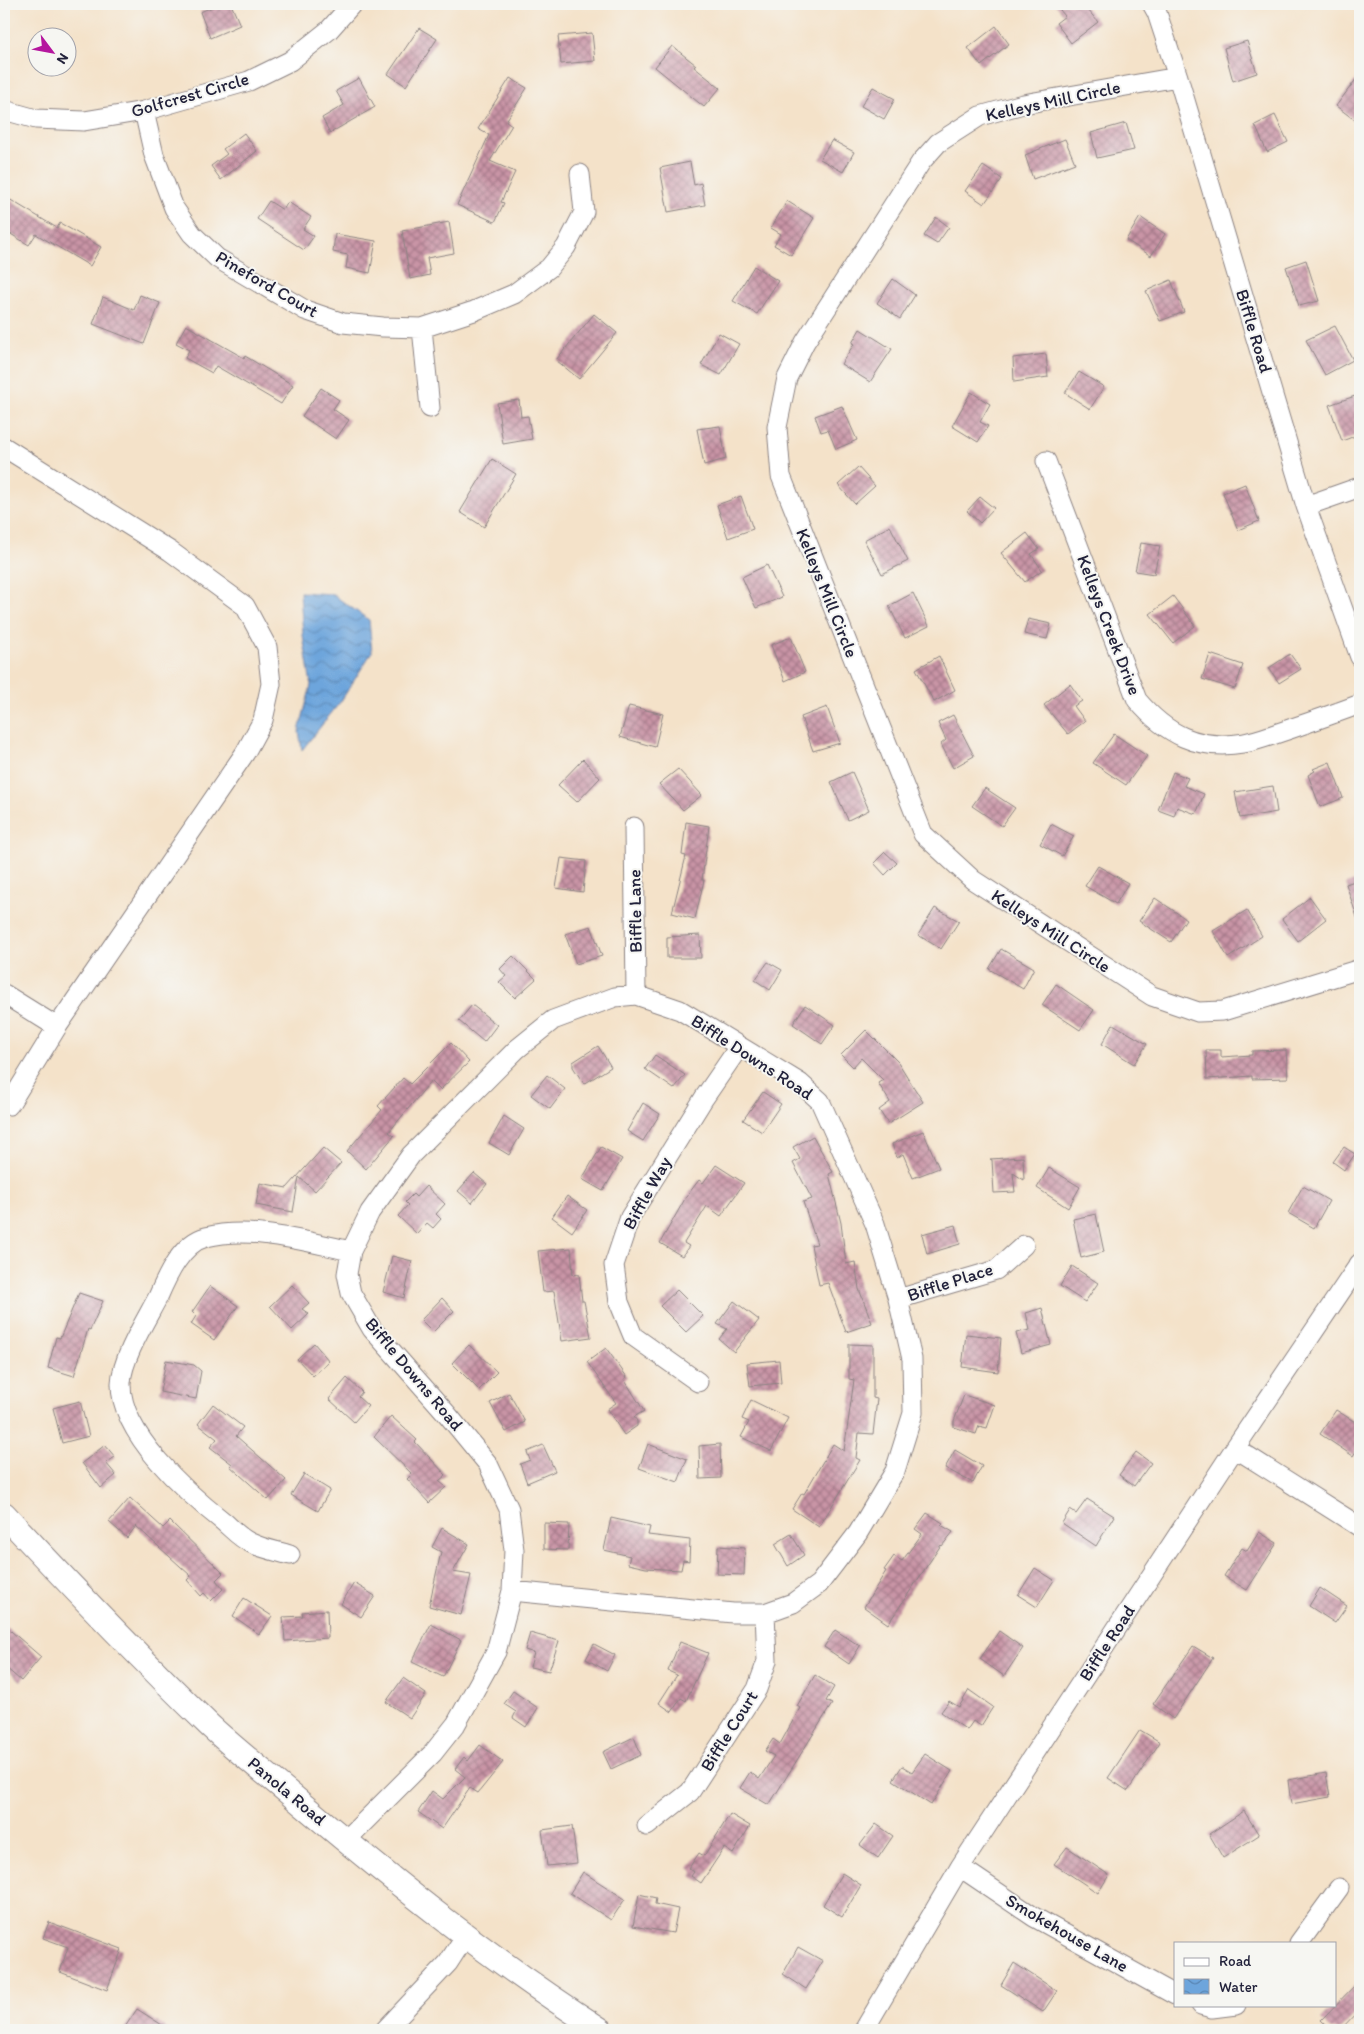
<svg xmlns="http://www.w3.org/2000/svg" width="1364" height="2034" viewBox="0 0 1364 2034" font-family="Itim,sans-serif">
  <style>
    .water { fill: url(#water-waves); stroke: #48648c }
    .building { fill: url(#building-cross-hatch) }
    .lines { fill: none; stroke-linecap: round; stroke-linejoin: round }
    .minor-casing { stroke: #8b8282; stroke-width: 21 }
    .major-casing { stroke: #8b8282; stroke-width: 26 }
    .minor { stroke: #fff; stroke-width: 19 }
    .major { stroke: #fff; stroke-width: 24 }
    .labels { text-anchor: middle; dominant-baseline: central; stroke-width: 4; stroke-linejoin: round; paint-order: stroke }
    .street-label { font-size: 18px; fill: #22223b; stroke: #f6f6f2 }
  </style>
  <defs>
    <pattern id="water-waves" width="16" height="10" patternUnits="userSpaceOnUse" patternTransform="scale(1.25)"><rect width="16" height="10" fill="#6da5dc"/><path d="M0 5q4-4 8 0t8 0" fill="none" stroke="#5986b4"/></pattern>
    <pattern id="building-cross-hatch" width="8" height="8" patternUnits="userSpaceOnUse" patternTransform="scale(1.25)"><rect width="8" height="8" fill="#c994a6"/><path d="M0 0l8 8M0 8l8-8" fill="none" stroke="#a37888"/></pattern>
  </defs>
  <rect width="100%" height="100%" fill="#f6f6f2"/>
  <filter id="ink" filterUnits="userSpaceOnUse"><feTurbulence type="fractalNoise" baseFrequency=".02" numOctaves="2"/><feDisplacementMap in="SourceGraphic" scale="10" xChannelSelector="R" yChannelSelector="G"/><feConvolveMatrix kernelMatrix="1 2 1 2 8 2 1 2 1" color-interpolation-filters="sRGB"/></filter>
  <filter id="wash" filterUnits="userSpaceOnUse"><feTurbulence type="fractalNoise" baseFrequency=".0096" numOctaves="4" result="noise"/><feDisplacementMap in="SourceGraphic" scale="20" xChannelSelector="R" yChannelSelector="G"/><feGaussianBlur stdDeviation="1.12" result="paint"/><feColorMatrix in="noise" values="0 0 0 0 0 0 0 0 0 0 0 0 0 0 0 0 0 1.4 0 .05"/><feComposite in="paint" operator="in"/></filter>
  <g filter="url(#wash)">
    <rect width="100%" height="100%" fill="#f4e2c9"/>
    <!-- water -->
    <path class="water" d="M300,592L332,594L369,620L372,652L341,701L302,750L299,731L311,685L303,635Z"/>
    <g id="blocks">
      <!-- building -->
      <path class="building" d="M220,4H231L240,25L210,38L200,12Z
        M1055,4H1083L1098,22L1071,43L1056,23L1065,16Z
        M996,26L1009,44L981,66L968,48Z
        M419,28L437,39L406,86L388,74Z
        M592,33L595,61L561,64L558,36Z
        M1247,41L1257,73L1233,81L1224,48Z
        M672,46L696,65L694,67L720,88L704,107L655,67Z
        M1360,74V124L1336,106Z
        M359,78L375,107L330,133L322,118L344,105L336,91Z
        M510,78L527,88L506,121L512,125L490,161L515,172L501,202L504,203L495,222L457,205L489,135L478,129Z
        M873,87L895,99L884,119L861,106Z
        M1275,115L1288,142L1267,152L1255,125Z
        M1126,123L1134,150L1097,158L1091,133Z
        M244,133L257,151L221,180L211,166L227,154L223,149Z
        M1065,139L1075,163L1033,179L1025,155Z
        M832,140L854,152L843,172L820,159Z
        M690,162L694,185L701,183L705,205L668,212L660,168Z
        M983,166L1002,179L984,204L965,191Z
        M4,196L57,228L60,223L101,247L90,266L36,234L29,245L4,230Z
        M269,201L283,210L288,202L311,217L303,229L314,236L304,250L257,219Z
        M787,201L814,218L791,255L774,245L781,234L771,228Z
        M936,217L949,227L937,244L924,236Z
        M1140,217L1165,234L1151,256L1126,240Z
        M449,222L454,253L427,258L430,275L410,279L402,231Z
        M335,234L376,241L370,273L346,268L348,255L333,252Z
        M1306,260L1319,301L1299,306L1286,267Z
        M754,266L778,281L757,314L733,301Z
        M893,279L915,295L900,319L877,303Z
        M1171,280L1184,312L1160,321L1146,291Z
        M140,295L160,303L144,344L93,324L103,297L134,310Z
        M594,314L617,333L579,379L556,360Z
        M186,325L244,358L245,356L293,385L281,404L216,366L212,373L185,358L189,350L176,343Z
        M1335,326L1353,360L1325,375L1306,340Z
        M860,329L892,349L870,382L841,364L854,344L852,343Z
        M719,333L739,344L721,375L701,365Z
        M1046,354L1048,377L1014,382L1013,358Z
        M1079,372L1104,387L1090,409L1065,393Z
        M321,388L339,400L333,409L349,420L336,439L302,416Z
        M971,392L990,404L980,422L988,426L978,442L952,426Z
        M1355,396L1360,413V434L1342,441L1329,405Z
        M519,400L521,417L528,416L532,439L503,444L497,403Z
        M842,406L857,440L836,449L828,430L821,432L815,416Z
        M720,426L726,459L704,465L697,429Z
        M492,459L516,474L484,527L460,512Z
        M858,467L875,486L855,504L838,485Z
        M1245,484L1259,521L1238,530L1223,493Z
        M741,496L753,529L728,538L717,505Z
        M980,497L994,508L980,523L967,511Z
        M890,526L908,561L882,574L864,540Z
        M1027,533L1039,549L1031,554L1042,570L1025,582L1001,553Z
        M1141,543L1160,546L1154,574L1135,571Z
        M767,565L782,597L756,608L742,577Z
        M913,593L929,626L905,638L889,606Z
        M1173,596L1195,626L1173,643L1150,614Z
        M1028,619L1051,624L1047,639L1024,634Z
        M791,637L805,672L785,681L771,645Z
        M1210,654L1243,665L1235,689L1202,679Z
        M1290,654L1301,669L1279,683L1269,668Z
        M939,656L955,690L934,702L916,669Z
        M1070,684L1082,701L1074,706L1085,721L1068,734L1044,705Z
        M629,706L663,714L655,747L620,737Z
        M827,707L840,743L813,751L801,717Z
        M953,715L974,756L953,768L941,744L946,740L938,723Z
        M1114,734L1147,756L1126,785L1093,763Z
        M583,759L600,778L577,802L558,785Z
        M1330,762L1343,798L1320,807L1308,775L1315,771L1313,769Z
        M678,769L702,795L683,810L659,784Z
        M852,772L869,810L848,820L831,782Z
        M1173,772L1188,778L1184,786L1204,794L1196,814L1177,807L1174,816L1158,810Z
        M1273,786L1277,812L1240,818L1235,792Z
        M985,788L1015,808L1002,826L972,806Z
        M686,822L709,826L702,880H704L695,919L672,913L686,856L682,855Z
        M1051,824L1074,836L1062,856L1040,844Z
        M885,852L897,863L885,875L874,863Z
        M561,858L586,861L583,892L556,888Z
        M1098,866L1128,883L1116,904L1085,886Z
        M1360,879V920H1358L1346,884Z
        M1310,897L1326,919L1298,941L1282,919Z
        M1155,898L1186,919L1171,942L1139,921Z
        M935,908L959,921L941,949L918,935Z
        M1247,910L1262,936L1228,958L1213,931Z
        M591,926L602,956L576,964L565,934Z
        M700,935L701,958H667V937Z
        M1001,949L1034,968L1023,989L989,969Z
        M513,956L536,979L515,998L499,982L506,976L500,969Z
        M768,962L782,970L770,990L755,980Z
        M1056,984L1094,1010L1080,1030L1042,1005Z
        M472,1005L497,1025L484,1042L459,1021Z
        M805,1005L835,1025L822,1044L793,1024Z
        M1113,1024L1147,1044L1134,1064L1102,1044Z
        M866,1030L898,1062L923,1102L888,1124L879,1110L890,1102L878,1083L883,1080L861,1058L853,1067L841,1055Z
        M451,1043L469,1062L440,1090L431,1081L389,1132L394,1136L366,1169L347,1151L382,1110L378,1106L403,1078L410,1084Z
        M598,1046L611,1067L584,1084L573,1067V1062Z
        M1206,1050H1221V1057L1252,1055V1051L1286,1050L1288,1078L1252,1079V1076L1207,1079Z
        M655,1055L685,1075L674,1089L645,1069Z
        M547,1075L565,1089L550,1109L531,1095Z
        M763,1092L781,1104L762,1132L743,1120Z
        M643,1103L660,1114L643,1141L627,1131Z
        M504,1116L524,1129L509,1155L489,1143Z
        M923,1131L939,1168L913,1178L903,1154L897,1158L892,1144Z
        M813,1136L833,1172L829,1174L841,1223L846,1264L855,1262L859,1289L872,1323L846,1332L828,1283L819,1285L811,1245L817,1244L803,1202L812,1199L793,1163L800,1159L793,1147Z
        M601,1147L622,1159L603,1191L582,1179Z
        M1344,1147L1355,1154L1344,1170L1333,1162Z
        M323,1148L341,1163L315,1191L299,1177L293,1212L256,1205L260,1183L287,1188Z
        M1023,1157L1024,1180L1013,1173L1015,1192L994,1193L992,1160L990,1159Z
        M716,1165L744,1183L721,1216L707,1206L684,1243L689,1246L682,1256L660,1243L686,1197L699,1180L703,1183Z
        M1049,1168L1080,1187L1068,1208L1037,1188Z
        M474,1173L487,1184L472,1203L458,1191Z
        M426,1186L445,1204L436,1214L441,1219L433,1228L427,1223L417,1234L398,1216L408,1205L405,1202L413,1194L416,1197Z
        M1303,1186L1329,1201L1314,1228L1288,1213Z
        M567,1196L587,1210L572,1232L552,1217Z
        M1096,1214L1104,1252L1081,1258L1073,1219Z
        M955,1225L960,1244L927,1254L922,1234Z
        M571,1248L573,1275L579,1274L582,1301H584L591,1337L562,1341L554,1291L543,1292L538,1251Z
        M392,1256L412,1261L404,1298L383,1292Z
        M1072,1266L1098,1283L1085,1302L1060,1286Z
        M292,1285L309,1303L302,1309L309,1314L292,1330L270,1306Z
        M210,1286L238,1306L214,1340L191,1324L196,1316L192,1312Z
        M677,1290L703,1316L686,1332L660,1306Z
        M79,1293L103,1301L90,1330L88,1329L74,1376L48,1368L56,1337L60,1338Z
        M442,1298L454,1311L433,1332L421,1320Z
        M734,1301L759,1320L734,1352L719,1339L727,1329L717,1324Z
        M1042,1308L1051,1345L1021,1353L1016,1333L1030,1330L1026,1313Z
        M966,1334L1001,1338L998,1372L962,1367Z
        M314,1343L329,1361L313,1376L297,1359Z
        M849,1344L873,1345V1398L877,1399L873,1434L859,1433L856,1458L860,1460L819,1527L792,1509L802,1493L804,1494L833,1444L844,1451L854,1380L849,1379Z
        M469,1345L497,1372L479,1390L452,1363Z
        M606,1348L627,1377L624,1379L644,1411L634,1417L637,1421V1426L624,1435L607,1409L616,1403L587,1362Z
        M166,1360L194,1365L201,1371L196,1399L160,1392Z
        M779,1360L781,1383L750,1386L747,1363Z
        M347,1378L362,1392L358,1397L368,1406L354,1422L329,1399Z
        M509,1393L525,1422L506,1432L490,1403Z
        M964,1395L995,1405L987,1428L979,1426L976,1434L954,1427V1421Z
        M751,1400L788,1418L771,1451L741,1437L749,1422L742,1419Z
        M80,1401L89,1436L62,1443L53,1408Z
        M213,1404L243,1427L236,1436L286,1480L268,1500L230,1466L232,1464L210,1447L217,1439L198,1424Z
        M1336,1410L1360,1425V1445L1353,1456L1320,1434Z
        M391,1416L417,1440L415,1442L446,1475L439,1481L446,1487L429,1503L407,1479L412,1474L374,1437Z
        M648,1444L687,1459L678,1482L639,1468Z
        M720,1444L721,1478L700,1479L699,1446Z
        M105,1445L115,1457L106,1463L116,1475L101,1488L82,1463Z
        M543,1445L555,1471L527,1483L520,1464L530,1460L527,1452Z
        M955,1450L982,1466L973,1483L945,1468Z
        M1136,1452L1151,1463L1134,1486L1119,1475Z
        M304,1474L330,1490L318,1511L291,1495Z
        M130,1498L163,1528L170,1521L223,1573L216,1580L223,1589L211,1601L204,1593L201,1596L187,1580L191,1576L136,1526L127,1538L109,1522Z
        M1087,1499L1114,1516L1096,1546L1062,1523L1070,1510L1076,1514Z
        M927,1513L943,1523L941,1525L953,1532L942,1546L941,1545L888,1624L864,1607L886,1571L884,1570L894,1556L902,1561L922,1534L915,1529Z
        M611,1518L650,1527L648,1535L690,1540L689,1561L683,1560L681,1570L646,1568L628,1564L630,1556L604,1550Z
        M544,1523L569,1524L568,1550L544,1549Z
        M442,1528L469,1544L453,1572L471,1575L461,1615L429,1606L441,1552L432,1547Z
        M1259,1532L1277,1543L1247,1590L1224,1576L1242,1548L1247,1551Z
        M791,1534L804,1555L788,1566L775,1544Z
        M718,1546L745,1548L744,1575L717,1574Z
        M1035,1568L1054,1580L1037,1607L1018,1595Z
        M354,1583L375,1596L361,1617L341,1604Z
        M1320,1588L1347,1606L1335,1623L1309,1606Z
        M244,1598L272,1616L259,1634L233,1616Z
        M327,1610L328,1638L285,1641L283,1617L303,1616L302,1612Z
        M431,1624L461,1640L443,1677L412,1662Z
        M4,1625L41,1657L21,1681L4,1666Z
        M835,1630L860,1646L849,1664L824,1647Z
        M999,1631L1023,1648L1004,1676L980,1659Z
        M530,1633L559,1641L549,1671L530,1667L534,1653L525,1650Z
        M680,1642L708,1653L686,1701L681,1698L672,1712L659,1703L677,1675L668,1671Z
        M594,1644L615,1655L607,1671L586,1659Z
        M1193,1646L1213,1658L1173,1719L1153,1704Z
        M815,1675L834,1687L826,1701L832,1704L769,1805L740,1788L750,1772L759,1779L774,1756L765,1751L773,1739L780,1744L800,1708L797,1706Z
        M403,1678L426,1694L410,1718L386,1702Z
        M969,1690L993,1707L981,1726L973,1721L967,1730L941,1712L949,1701L959,1707Z
        M513,1691L538,1708L526,1727L513,1718L516,1712L504,1704Z
        M1140,1730L1160,1742L1128,1791L1108,1778Z
        M634,1737L641,1755L611,1769L603,1752Z
        M480,1745L503,1762L478,1793L470,1788L442,1829L418,1812L432,1791L443,1799L465,1777L455,1769L464,1757L468,1761Z
        M925,1754L952,1771L931,1805L893,1780L902,1766L912,1772Z
        M1326,1773L1330,1797L1291,1804L1288,1780Z
        M1244,1811L1259,1835L1223,1858L1209,1834Z
        M730,1814L750,1826L733,1854L724,1848L701,1883L691,1876L694,1872L689,1868L699,1853L704,1856Z
        M876,1824L893,1836L878,1858L860,1845Z
        M572,1826L577,1863L547,1866L542,1830Z
        M1067,1847L1109,1875L1098,1893L1054,1864Z
        M583,1872L625,1899L611,1920L570,1893Z
        M842,1873L861,1885L842,1917L823,1905Z
        M639,1894L656,1898L655,1904L678,1909L673,1933L633,1926Z
        M49,1922L122,1949L107,1990L60,1972L68,1947L43,1938Z
        M798,1947L823,1961L806,1989L783,1974Z
        M1014,1963L1057,1991L1043,2012L1001,1985Z
        M1360,1980V2009L1340,2030H1331L1321,2020Z
        M137,2009L170,2030H123Z"/>
    </g>
  </g>
  <g filter="url(#ink)">
    <use href="#blocks" fill-opacity="0" stroke="#8b8282" stroke-width="1"/>
    <g class="lines">
      <!-- minor casing -->
      <g class="minor-casing">
        <path id="minor" d="M1152,4L1157,13L1178,77L1306,506L1360,657
          M1178,77L1023,104L980,116L938,143L921,162L805,342L787,378L777,427L781,476L923,834L973,880L1152,996L1198,1012L1223,1011L1360,969
          M4,110L36,119L84,121L144,111L249,81L290,61L329,30L352,4
          M144,111L154,155L174,208L192,234L217,258L305,310L343,323L383,327L422,328L474,311L514,294L549,268L566,247L584,212L580,174
          M422,328L430,408
          M4,447L170,551L245,606L267,647L271,684L263,720L245,753L57,1027L9,1105
          M1046,461L1137,700C1166,734 1197,751 1244,743C1256,741 1269,736 1281,732C1307,723 1334,714 1360,704
          M1306,506L1360,487
          M634,827L636,995
          M4,994L57,1027
          M898,1299L996,1270L1024,1245
          M698,1382L633,1336L619,1302L614,1265L630,1217L704,1098L739,1047
          M1235,1448L1360,1527
          M290,1555C277,1551 263,1549 251,1543C241,1539 232,1529 224,1522C187,1493 120,1434 121,1383C122,1358 146,1320 158,1297C167,1276 182,1243 206,1237C250,1225 307,1242 351,1251
          M647,1826L690,1792L757,1689L767,1661L765,1613
          M345,1841L433,1753L456,1724L496,1652L512,1591L514,1550L509,1509L488,1464L447,1414L372,1329L351,1293L347,1274L351,1251L370,1212L411,1155L517,1049L553,1020L615,997L636,995L680,1010L800,1083L820,1101L875,1224L898,1299L912,1359L913,1413L895,1471L858,1533L819,1584L793,1603L765,1613H733L512,1591
          M960,1867L1034,1917L1175,1995
          M1299,1943L1339,1888
          M1201,2005L1212,2008L1236,2005
          M385,2030L448,1963L466,1935
          M864,2030L960,1867L1235,1448L1360,1263"/>
      </g>
      <!-- major casing -->
      <g class="major-casing">
        <path id="major" d="M4,1514C71,1586 139,1657 209,1725C239,1753 272,1778 303,1805C398,1885 496,1963 601,2030"/>
      </g>
      <!-- minor -->
      <use href="#minor" class="minor"/>
      <!-- major -->
      <use href="#major" class="major"/>
    </g>
  </g>
  <g class="labels">
    <!-- street labels -->
    <g class="street-label">
      <text transform="translate(190 95) rotate(-16)">Golfcrest Circle</text>
      <text transform="translate(1053 101) rotate(-12)">Kelleys Mill Circle</text>
      <text transform="translate(267 284) rotate(30)">Pineford Court</text>
      <text transform="translate(1254 331) rotate(73)">Biffle Road</text>
      <text transform="translate(827 593) rotate(68)">Kelleys Mill Circle</text>
      <text transform="translate(1109 625) rotate(69)">Kelleys Creek Drive</text>
      <text transform="translate(635 911) rotate(-91)">Biffle Lane</text>
      <text transform="translate(1051 931) rotate(33)">Kelleys Mill Circle</text>
      <text transform="translate(752 1057) rotate(33)">Biffle Downs Road</text>
      <text transform="translate(647 1193) rotate(-61)">Biffle Way</text>
      <text transform="translate(950 1282) rotate(-18)">Biffle Place</text>
      <text transform="translate(414 1374) rotate(50)">Biffle Downs Road</text>
      <text transform="translate(1107 1643) rotate(-57)">Biffle Road</text>
      <text transform="translate(729 1731) rotate(-58)">Biffle Court</text>
      <text transform="translate(287 1791) rotate(40)">Panola Road</text>
      <text transform="translate(1067 1933) rotate(30)">Smokehouse Lane</text>
    </g>
  </g>
  <!-- margin -->
  <rect width="1364" height="2034" fill="none" stroke="#f6f6f2" stroke-width="20"/>
  <!-- legend -->
  <rect x="1174" y="1942" width="162" height="65" fill="#f6f6f2" stroke="#a1a1a9"/>
  <rect x="1184" y="1958" width="25" height="8" fill="#ffffff" stroke="#a1a1a9"/>
  <text x="1219" y="1966" font-size="15" fill="#22223b">Road</text>
  <rect x="1184" y="1979" width="25" height="15" fill="url(#water-waves)" stroke="#a1a1a9"/>
  <text x="1219" y="1992" font-size="15" fill="#22223b">Water</text>
  <!-- north arrow -->
  <g transform="translate(52 52) rotate(122)"><circle r="24" fill="#f6f6f2" stroke="#a1a1a9"/>
  <path d="M0-4L9 19L0 12L-9 19Z" fill="#b5179e"/>
  <text y="-8" font-size="14" font-weight="bold" text-anchor="middle" fill="#22223b">N</text>
  </g>
</svg>
